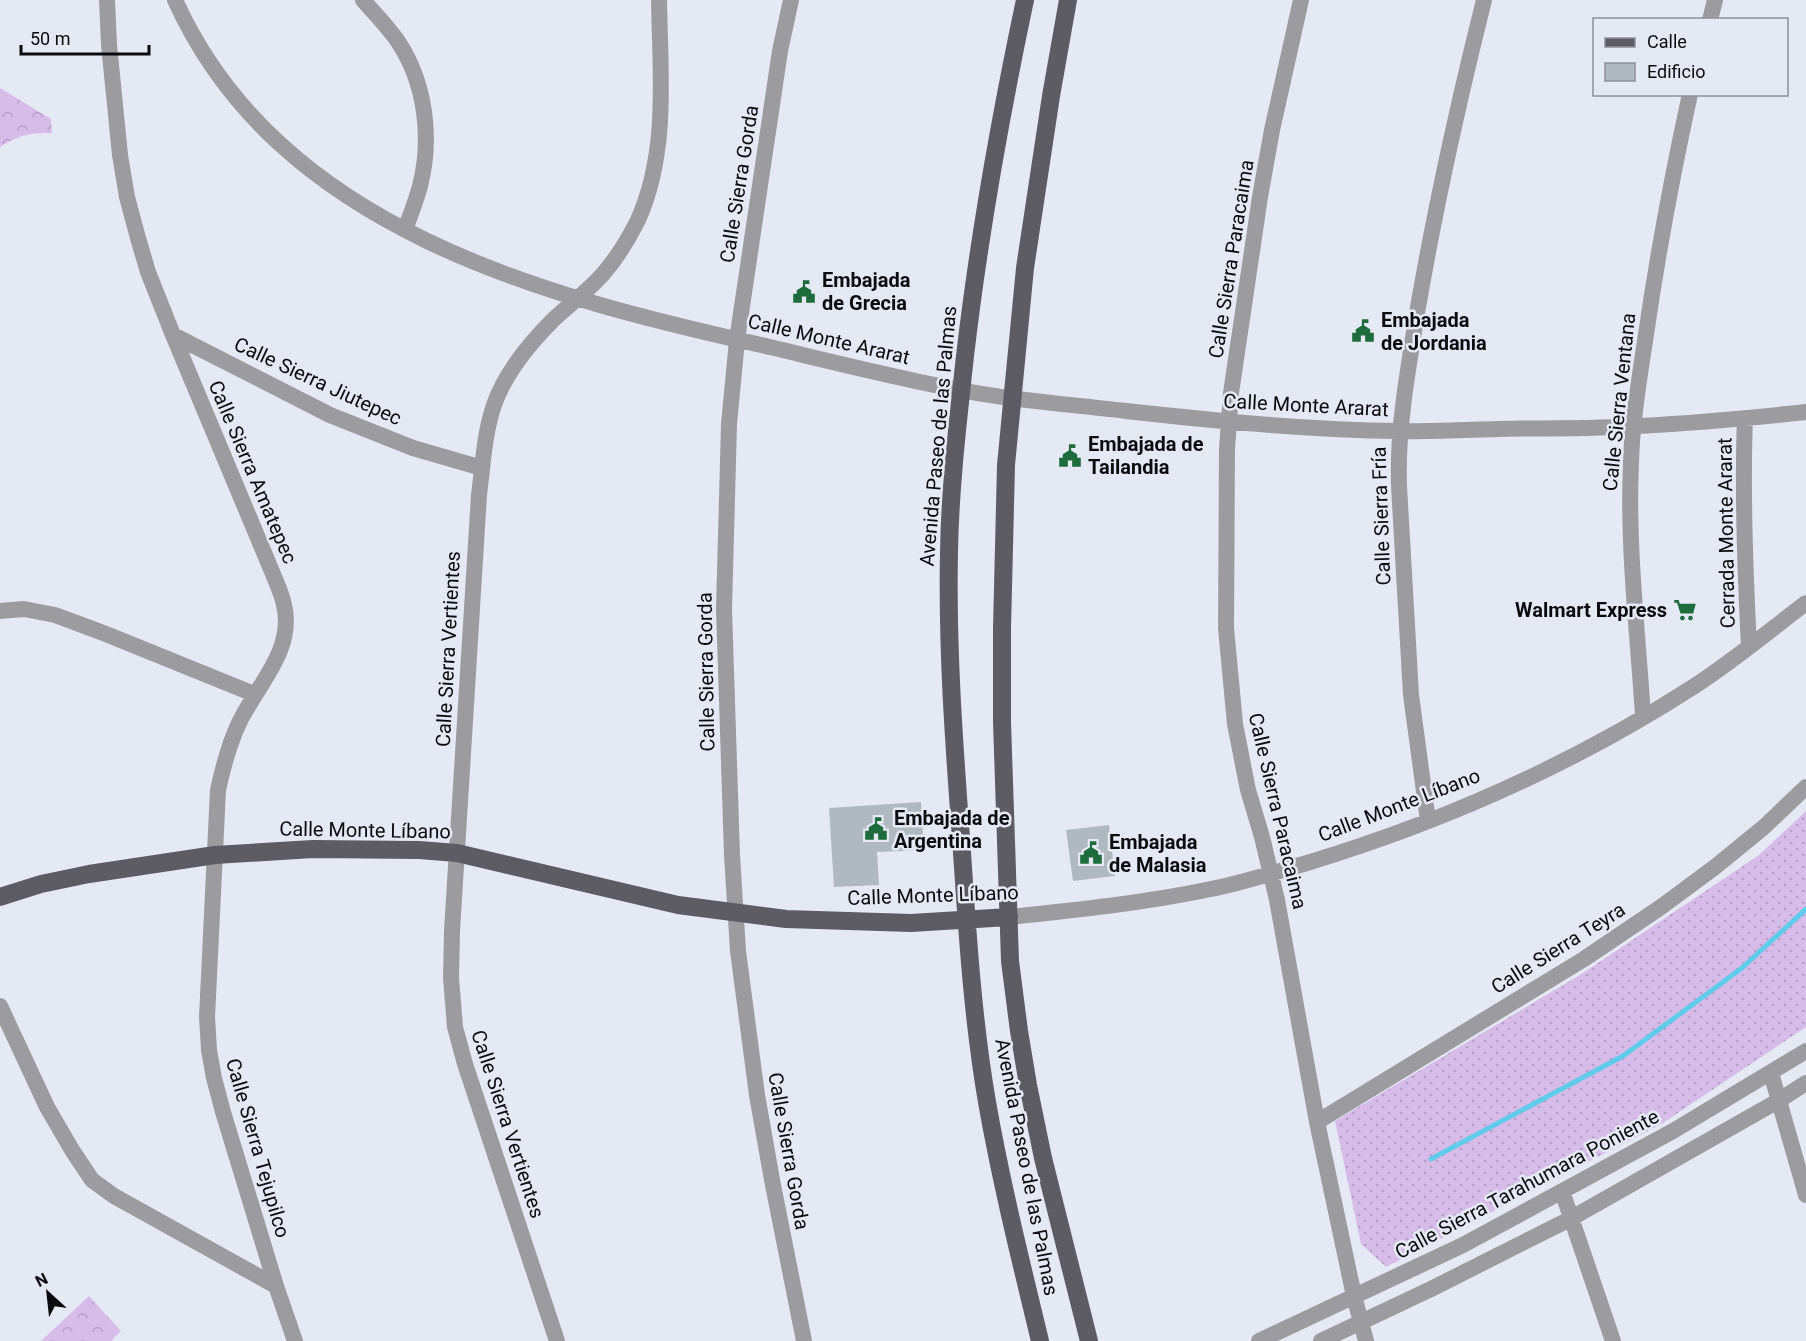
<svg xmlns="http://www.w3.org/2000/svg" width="1806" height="1341" viewBox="0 0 1806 1341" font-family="Roboto,sans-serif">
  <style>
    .forest { fill: url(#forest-crowns) }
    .garden { fill: url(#garden-dots) }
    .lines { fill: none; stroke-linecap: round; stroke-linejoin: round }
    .stream { stroke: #61cbeb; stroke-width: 5 }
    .building { fill: #b0b9c0 }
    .minor { stroke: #9c9ca0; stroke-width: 16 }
    .major { stroke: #5d5c64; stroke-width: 18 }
    .labels { text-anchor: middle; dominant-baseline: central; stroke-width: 5; stroke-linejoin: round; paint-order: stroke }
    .street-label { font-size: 20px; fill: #0a0b0f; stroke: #e5e9f3 }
    .poi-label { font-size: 20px; font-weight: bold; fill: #0a0b0f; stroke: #e5e9f3; text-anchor: start }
  </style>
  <defs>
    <pattern id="forest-crowns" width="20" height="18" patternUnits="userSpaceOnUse" patternTransform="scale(1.5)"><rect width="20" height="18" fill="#d7bcea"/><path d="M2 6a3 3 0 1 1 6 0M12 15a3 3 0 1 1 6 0" fill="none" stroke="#b7a0c8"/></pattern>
    <pattern id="garden-dots" width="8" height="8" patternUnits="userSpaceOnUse" patternTransform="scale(1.5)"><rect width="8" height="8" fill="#d7bcea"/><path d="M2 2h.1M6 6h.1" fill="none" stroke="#b7a0c8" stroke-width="1.8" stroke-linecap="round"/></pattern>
  </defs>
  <rect width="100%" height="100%" fill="#e5e9f3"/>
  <!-- forest -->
  <path class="forest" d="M0,88L51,119L52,133C28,133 20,135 0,147Z
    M89,1296L121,1331L111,1341H41Z"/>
  <!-- garden -->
  <path class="garden" d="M1806,811V1027L1663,1123L1386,1267L1361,1244L1335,1121L1583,973L1759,855Z"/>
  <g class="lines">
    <!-- stream -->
    <path class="stream" d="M1431,1159L1623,1056L1742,968L1806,909"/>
  </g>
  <!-- building -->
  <path class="building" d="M921,802L924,850L877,852L879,885L834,887L829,808Z
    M1109,825L1115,876L1073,881L1066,830Z"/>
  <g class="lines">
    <!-- minor -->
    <path class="minor" d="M107,0L109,45L120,155L127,197L138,238L148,272L173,335L273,574C277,584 282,594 284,605C295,650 257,685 239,723C229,744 223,767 218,790L207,1017L209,1050L214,1078L223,1112L276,1286L295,1341
      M175,0C279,230 545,297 770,347C833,362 896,378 960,390C1014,401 1071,404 1126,411C1217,421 1309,430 1400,431C1432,432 1465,430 1497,429C1544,428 1592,429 1639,426C1694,423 1750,418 1806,412
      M363,0C375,14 389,28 399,43C426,85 432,139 420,186C416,201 410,216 405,230
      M791,0L780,51L737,340L729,424L724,609L732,855L738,951L757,1095L772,1180L804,1341
      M1301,0L1272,130L1260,197L1231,393L1227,449L1226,628L1235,724L1248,790L1262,837L1277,900L1317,1122L1354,1296L1366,1341
      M1710,20L1715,0
      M173,335L330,415L413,448L482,468
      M1745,418C1742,494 1745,570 1749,647
      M0,611L24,609L55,615L106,634L254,694
      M1643,717C1638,633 1627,547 1631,463C1632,422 1639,381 1645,341C1657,258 1672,176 1690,94
      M1428,821L1411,695L1399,486C1397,427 1408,371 1417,313C1435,208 1458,104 1484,0
      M1009,917C1077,910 1144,903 1211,889C1243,883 1275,872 1307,863C1442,822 1575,763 1693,687C1732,662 1769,631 1806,603
      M0,1006L47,1107L72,1150L92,1180L114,1196L276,1286
      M1771,1073L1806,1195
      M1317,1122L1584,959L1661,907L1715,867L1764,827L1806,787
      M1562,1191L1613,1341
      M557,1341L465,1064L455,1027L451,978L452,931L479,495C483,465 484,434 494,405C505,373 529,344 553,320C570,304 588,291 603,274C617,258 629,238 638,220C669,151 660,73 659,0
      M1259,1341L1463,1245L1673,1131L1806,1051
      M1321,1341L1431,1289L1570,1219L1778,1101L1806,1083"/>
    <!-- major -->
    <path class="major" d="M1025,0C1000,118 979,236 965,356C958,421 950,487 949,552C947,648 954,743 961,838C967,926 972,1015 987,1102C1001,1182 1021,1262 1040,1341
      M1068,0L1051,96L1025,268L1006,465L1002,629V722L1010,961L1019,1031L1028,1085L1043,1158L1089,1341
      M0,897L41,884L89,874L215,855L313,849L419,850L457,853L678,905L786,919L911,923L1009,917"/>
  </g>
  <!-- icons -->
  <defs>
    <g id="civic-bare" transform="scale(1.8)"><path d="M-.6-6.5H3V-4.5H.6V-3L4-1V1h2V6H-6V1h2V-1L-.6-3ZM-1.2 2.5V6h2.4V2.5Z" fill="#1e6c3c" stroke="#e5e9f3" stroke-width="2.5" paint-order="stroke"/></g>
    <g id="supermarket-bare" transform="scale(1.8)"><path d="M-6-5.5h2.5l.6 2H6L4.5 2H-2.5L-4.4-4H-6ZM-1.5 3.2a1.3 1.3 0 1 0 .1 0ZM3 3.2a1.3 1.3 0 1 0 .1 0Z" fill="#1e6c3c" stroke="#e5e9f3" stroke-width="2.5" paint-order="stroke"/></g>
  </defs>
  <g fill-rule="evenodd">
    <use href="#civic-bare" x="804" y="292"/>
    <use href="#civic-bare" x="1363" y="331"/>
    <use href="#civic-bare" x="1070" y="456"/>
    <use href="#supermarket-bare" x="1685" y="610"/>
    <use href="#civic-bare" x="876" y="829"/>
    <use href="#civic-bare" x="1091" y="853"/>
  </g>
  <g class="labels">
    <!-- street labels -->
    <g class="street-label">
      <text transform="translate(739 184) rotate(-81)">Calle Sierra Gorda</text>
      <text transform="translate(1231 259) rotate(-81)">Calle Sierra Paracaima</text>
      <text transform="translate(829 339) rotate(13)">Calle Monte Ararat</text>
      <text transform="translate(318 381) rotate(25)">Calle Sierra Jiutepec</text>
      <text transform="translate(1619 402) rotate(-84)">Calle Sierra Ventana</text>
      <text transform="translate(1306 405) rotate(3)">Calle Monte Ararat</text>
      <text transform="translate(938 436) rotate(-85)">Avenida Paseo de las Palmas</text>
      <text transform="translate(253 472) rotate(67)">Calle Sierra Amatepec</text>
      <text transform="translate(1381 516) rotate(-92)">Calle Sierra Fría</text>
      <text transform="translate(1726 533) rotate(-91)">Cerrada Monte Ararat</text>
      <text transform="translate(448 649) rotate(-87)">Calle Sierra Vertientes</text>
      <text transform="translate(706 672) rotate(-91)">Calle Sierra Gorda</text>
      <text transform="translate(1399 805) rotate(-21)">Calle Monte Líbano</text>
      <text transform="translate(1278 811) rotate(77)">Calle Sierra Paracaima</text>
      <text transform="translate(365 830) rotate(1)">Calle Monte Líbano</text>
      <text transform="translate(933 895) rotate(-2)">Calle Monte Líbano</text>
      <text transform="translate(1558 948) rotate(-32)">Calle Sierra Teyra</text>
      <text transform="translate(508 1124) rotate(72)">Calle Sierra Vertientes</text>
      <text transform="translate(258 1148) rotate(74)">Calle Sierra Tejupilco</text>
      <text transform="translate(789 1151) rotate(80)">Calle Sierra Gorda</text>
      <text transform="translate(1027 1167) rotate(79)">Avenida Paseo de las Palmas</text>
      <text transform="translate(1527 1184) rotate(-28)">Calle Sierra Tarahumara Poniente</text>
    </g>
    <!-- poi labels -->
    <g class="poi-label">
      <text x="822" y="280">Embajada<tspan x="822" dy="23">de Grecia</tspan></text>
      <text x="1381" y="320">Embajada<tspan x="1381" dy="23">de Jordania</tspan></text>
      <text x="1088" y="444">Embajada de<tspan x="1088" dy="23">Tailandia</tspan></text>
      <text x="1667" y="610" text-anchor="end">Walmart Express</text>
      <text x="894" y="818">Embajada de<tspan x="894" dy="23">Argentina</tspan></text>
      <text x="1109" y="842">Embajada<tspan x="1109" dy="23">de Malasia</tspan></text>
    </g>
  </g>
  <!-- legend -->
  <rect x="1593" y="18" width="195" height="78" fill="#e5e9f3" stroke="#8d9098" stroke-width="1.5"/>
  <rect x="1605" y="38" width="30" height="9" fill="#5d5c64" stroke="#8d9098" stroke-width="1.5"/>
  <text x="1647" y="48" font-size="18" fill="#0a0b0f">Calle</text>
  <rect x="1605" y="63" width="30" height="18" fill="#b0b9c0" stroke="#8d9098" stroke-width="1.5"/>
  <text x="1647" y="78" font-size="18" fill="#0a0b0f">Edificio</text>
  <!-- north arrow -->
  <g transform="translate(48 1293) rotate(333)" stroke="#e5e9f3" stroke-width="4.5" paint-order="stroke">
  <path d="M0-4.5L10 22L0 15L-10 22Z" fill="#0a0b0f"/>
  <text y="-9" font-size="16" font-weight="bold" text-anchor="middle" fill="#0a0b0f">N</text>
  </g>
  <!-- scale -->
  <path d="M21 45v9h128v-9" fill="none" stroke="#0a0b0f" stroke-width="3"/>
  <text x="30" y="45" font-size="18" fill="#0a0b0f" stroke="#e5e9f3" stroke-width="4.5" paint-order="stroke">50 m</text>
</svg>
